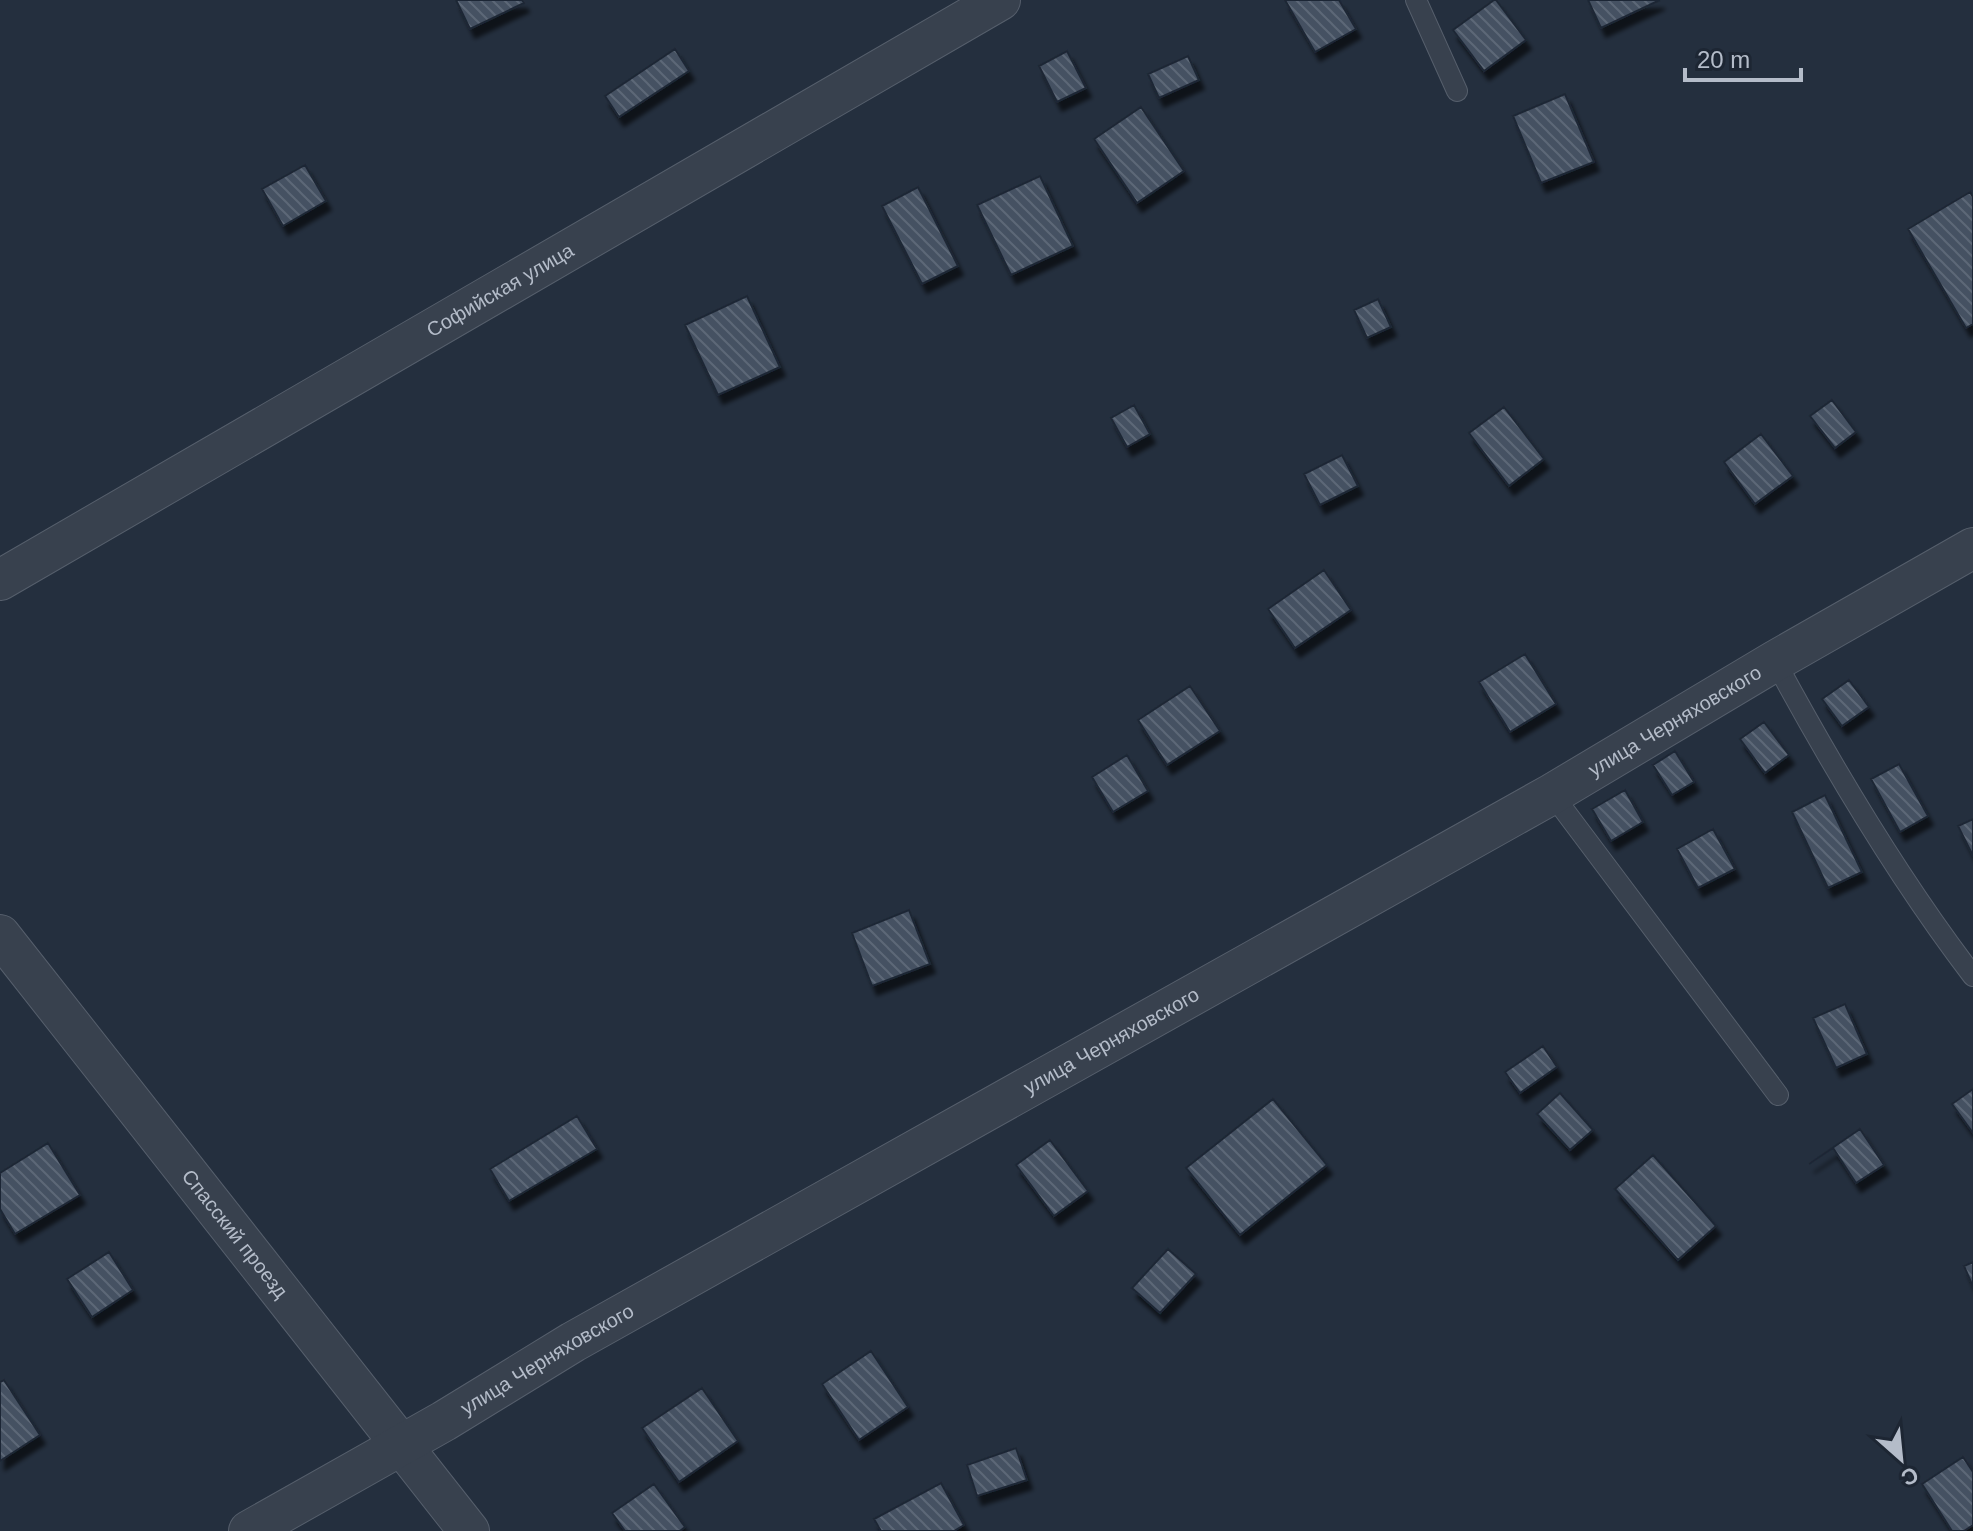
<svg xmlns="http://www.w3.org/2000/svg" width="1973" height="1531" viewBox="0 0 1973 1531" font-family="Helvetica,sans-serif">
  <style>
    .building { fill: url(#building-back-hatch); stroke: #1f2835; stroke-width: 2; filter: url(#shadow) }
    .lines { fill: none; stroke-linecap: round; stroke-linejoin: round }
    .service-casing { stroke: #565f6c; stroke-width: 22 }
    .minor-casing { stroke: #565f6c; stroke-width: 42 }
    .service { stroke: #38414e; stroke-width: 20 }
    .minor { stroke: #38414e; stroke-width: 40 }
    .labels { text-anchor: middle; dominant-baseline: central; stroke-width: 8; stroke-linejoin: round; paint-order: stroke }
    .street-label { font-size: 20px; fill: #b4bcc9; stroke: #1d2633 }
  </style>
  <defs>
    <pattern id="building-back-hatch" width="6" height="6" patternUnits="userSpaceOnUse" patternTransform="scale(2)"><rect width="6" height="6" fill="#455162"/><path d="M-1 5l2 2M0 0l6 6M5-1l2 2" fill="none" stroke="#5d6877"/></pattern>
    <filter id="shadow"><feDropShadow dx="5" dy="9" stdDeviation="2" flood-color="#0009"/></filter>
  </defs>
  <rect width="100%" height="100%" fill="#242f3e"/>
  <!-- building -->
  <path class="building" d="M456,0H522L524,3L470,29Z
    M1285,0H1339L1356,29L1315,52Z
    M1494,0H1496L1526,40L1484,71L1453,30Z
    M1588,0H1660L1601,28Z
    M675,49L689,71L619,117L605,96Z
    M1067,51L1086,88L1057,102L1039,66Z
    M1188,56L1199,80L1159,98L1148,74Z
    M1565,94L1594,162L1541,183L1513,116Z
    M1141,107L1184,171L1137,203L1094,139Z
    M305,165L326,201L283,226L262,189Z
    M1040,176L1073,246L1011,275L977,205Z
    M918,187L958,266L922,284L882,206Z
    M1970,192L1973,197V324L1966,328L1908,229Z
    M747,296L780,367L718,395L685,325Z
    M1378,299L1391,327L1367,338L1354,310Z
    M1832,400L1856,432L1835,448L1810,416Z
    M1134,405L1150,434L1127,447L1111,418Z
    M1504,407L1544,459L1509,486L1469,433Z
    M1761,434L1793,476L1755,504L1724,462Z
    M1342,455L1358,486L1320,505L1304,474Z
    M1324,570L1351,610L1295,648L1268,609Z
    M1525,654L1556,704L1510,732L1479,682Z
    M1849,680L1869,707L1842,726L1822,699Z
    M1190,686L1220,731L1167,765L1138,720Z
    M1764,722L1789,755L1765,773L1740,739Z
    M1675,751L1694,782L1672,795L1653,765Z
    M1127,755L1148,791L1113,812L1092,777Z
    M1899,764L1928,816L1900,832L1871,779Z
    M1625,790L1643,822L1611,841L1592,809Z
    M1825,795L1862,872L1828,888L1792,812Z
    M1973,819V856L1958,826Z
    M1713,829L1735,869L1698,888L1677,849Z
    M909,910L930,964L872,986L852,933Z
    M1845,1004L1867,1054L1836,1068L1813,1018Z
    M1543,1046L1557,1067L1520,1093L1505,1072Z
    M1973,1089V1133L1952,1104Z
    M1560,1093L1593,1130L1570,1150L1537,1114Z
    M1273,1099L1327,1165L1240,1235L1186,1168Z
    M577,1116L597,1149L509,1201L490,1169Z
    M1860,1129L1884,1165L1856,1183L1833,1148L1809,1164Z
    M1050,1140L1088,1191L1054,1216L1016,1165Z
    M48,1143L80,1195L15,1234L0,1209V1173Z
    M1653,1155L1716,1226L1678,1260L1615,1189Z
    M1168,1249L1196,1274L1160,1313L1132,1288Z
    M109,1252L133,1290L92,1317L67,1279Z
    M1973,1262V1287L1964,1266Z
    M871,1351L908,1407L859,1440L822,1384Z
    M4,1380L40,1435L0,1461V1382Z
    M702,1388L738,1441L679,1482L642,1428Z
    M1016,1448L1027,1480L977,1496L967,1465Z
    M1963,1457L1973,1472V1525L1964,1531H1952L1922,1484Z
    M941,1483L964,1525L954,1531H881L874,1519Z
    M654,1484L685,1527L680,1531H625L612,1513Z"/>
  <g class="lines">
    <!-- service casing -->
    <g class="service-casing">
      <path id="service" d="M1416,0L1457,91
        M1775,661C1834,770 1898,878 1973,976
        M1552,794L1778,1095"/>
    </g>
    <!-- minor casing -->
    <g class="minor-casing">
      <g id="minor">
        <path id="s1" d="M0,580L1000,0"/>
        <path id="s2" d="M0,935L469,1531"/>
        <path id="s3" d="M249,1531L444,1421L573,1342L1552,794L1775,661L1973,548"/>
      </g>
    </g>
    <!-- service -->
    <use href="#service" class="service"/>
    <!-- minor -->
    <use href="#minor" class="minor"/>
  </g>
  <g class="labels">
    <!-- street labels -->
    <g class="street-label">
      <text stroke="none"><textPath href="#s1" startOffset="578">Софийская улица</textPath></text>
      <text stroke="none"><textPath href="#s3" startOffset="1640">улица Черняховского</textPath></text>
      <text stroke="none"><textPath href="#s3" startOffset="992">улица Черняховского</textPath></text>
      <text stroke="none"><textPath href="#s2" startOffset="380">Спасский проезд</textPath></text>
      <text stroke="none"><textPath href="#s3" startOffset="344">улица Черняховского</textPath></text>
    </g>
  </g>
  <!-- north arrow -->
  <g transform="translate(1901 1459) rotate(153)" stroke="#1d2633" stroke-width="6" paint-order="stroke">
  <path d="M0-6L14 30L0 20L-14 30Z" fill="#b4bcc9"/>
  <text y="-12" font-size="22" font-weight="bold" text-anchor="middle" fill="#b4bcc9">С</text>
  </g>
  <!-- scale -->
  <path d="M1685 68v12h116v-12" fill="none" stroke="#b4bcc9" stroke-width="4"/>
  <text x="1697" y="68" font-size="24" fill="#b4bcc9" stroke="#1d2633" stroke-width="6" paint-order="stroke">20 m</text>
</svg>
